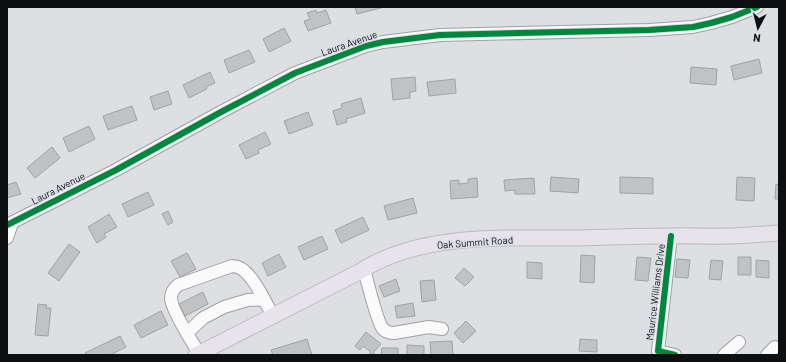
<svg xmlns="http://www.w3.org/2000/svg" width="786" height="362" viewBox="0 0 786 362" font-family="Barlow,sans-serif">
  <style>
    .building { fill: #c0c2c4; stroke: #a0a2a4 }
    .lines { fill: none; stroke-linecap: round; stroke-linejoin: round }
    .minor-casing { stroke: #9fa0a3; stroke-width: 14 }
    .major-casing { stroke: #babbbc; stroke-width: 17 }
    .minor { stroke: #fafafb; stroke-width: 12 }
    .major { stroke: #e8e3ea; stroke-width: 15 }
    .cycleway-casing { stroke: #dadfe5; stroke-width: 8 }
    .cycleway { stroke: #00873e; stroke-width: 6 }
    .labels { text-anchor: middle; dominant-baseline: central; stroke-width: 3; stroke-linejoin: round; paint-order: stroke }
    .street-label { font-size: 10px; fill: #0d0f11; stroke: #dadfe5 }
  </style>
  <rect width="100%" height="100%" fill="#dddfe2"/>
  <!-- building -->
  <path class="building" d="M355,7H380L381,8L357,14Z
    M316,10L317,13L326,10L331,23L308,31L304,21L310,19L307,13Z
    M284,28L291,41L269,52L263,39Z
    M249,50L255,62L229,73L224,60Z
    M759,59L762,73L734,80L731,66Z
    M691,67L717,69L716,85L690,83Z
    M210,72L215,83L206,87L207,89L189,98L183,85Z
    M415,77L416,91L410,92V98L393,100L391,79Z
    M455,79L456,93L429,96L427,82Z
    M168,91L172,104L154,110L150,97Z
    M361,98L365,113L346,119L347,122L337,125L333,111L342,108L341,104Z
    M132,106L137,120L108,130L103,116Z
    M308,112L313,125L289,134L284,121Z
    M89,126L95,139L69,152L63,138Z
    M265,132L271,144L258,150L259,153L246,159L239,145Z
    M52,147L60,158L35,178L27,168Z
    M551,177L579,179L578,193L550,191Z
    M620,177L653,178V194L620,193Z
    M737,177L755,178L754,201L736,200Z
    M477,178L478,197L451,199L450,181L459,180V184L468,183V179Z
    M534,178L535,194H515V190L505,191L504,180Z
    M16,182L21,194L7,198V185Z
    M776,184L779,185V199H775Z
    M148,192L154,205L128,217L122,204Z
    M413,198L417,213L388,220L384,206Z
    M168,211L173,222L168,225L162,214Z
    M109,214L117,227L104,234L106,237L97,243L88,227Z
    M363,217L369,230L341,243L335,230Z
    M322,236L328,249L304,260L298,247Z
    M69,244L80,252L59,281L48,273Z
    M187,253L196,269L180,277L171,261Z
    M279,254L286,267L268,276L262,263Z
    M581,255L595,256L594,283L580,282Z
    M637,257L651,258L648,281L635,280Z
    M738,257H751V275H738Z
    M677,259L690,260L688,278L675,277Z
    M711,260L723,261L721,280L709,279Z
    M756,260L769,261V278L756,277Z
    M527,262L542,263V279L527,278Z
    M464,268L474,277L465,286L455,278Z
    M396,279L400,291L384,297L379,286Z
    M434,280L436,300L422,302L420,281Z
    M203,292L208,304L185,316L179,304Z
    M413,303L415,316L397,318L395,306Z
    M38,304L47,305L46,308H51L48,336L35,335Z
    M161,311L168,325L141,338L134,325Z
    M466,321L476,331L463,343L454,333Z
    M366,332L381,344L373,353L376,355H368L371,352L363,346L360,350L355,346Z
    M120,336L126,347L110,355H86L85,353Z
    M307,339L312,355H273L271,350Z
    M580,339L597,340V352L579,351Z
    M452,341L453,355H431L430,342Z
    M407,345L424,346V355H407Z
    M382,348H398V355H381Z"/>
  <g class="lines">
    <!-- minor casing -->
    <g class="minor-casing">
      <path id="minor" d="M7,225L116,170L221,112L295,73L366,46L383,42L440,35L649,30L693,27L711,23L732,17L757,7
        M671,236L658,351L675,355
        M7,238L12,223
        M364,269C367,280 377,322 383,329C386,332 390,333 394,333L429,327L442,329
        M187,333L203,318L224,307L248,300L264,299
        M199,353C192,342 171,309 171,298C171,292 174,289 178,285L232,266C234,267 236,266 238,267C253,273 265,302 273,316
        M724,355L739,342
        M767,355L775,347"/>
    </g>
    <!-- major casing -->
    <g class="major-casing">
      <path id="major" d="M196,355L359,272C422,231 508,239 580,238C610,237 640,236 670,236C688,235 707,237 725,236C743,236 761,234 779,233"/>
    </g>
    <!-- minor -->
    <use href="#minor" class="minor"/>
    <!-- major -->
    <use href="#major" class="major"/>
    <!-- cycleway casing -->
    <g class="cycleway-casing">
      <path id="cycleway" d="M7,225L116,170L221,112L295,73L366,46L383,42L440,35L649,30L693,27L711,23L732,17L757,7
        M671,236L658,351L675,355"/>
    </g>
    <!-- cycleway -->
    <use href="#cycleway" class="cycleway"/>
  </g>
  <g class="labels">
    <!-- street labels -->
    <g class="street-label">
      <text transform="translate(349 43) rotate(-19)">Laura Avenue</text>
      <text transform="translate(58 188) rotate(-27)">Laura Avenue</text>
      <text transform="translate(475 242) rotate(-4)">Oak Summit Road</text>
      <text transform="translate(655 292) rotate(-83)">Maurice Williams Drive</text>
    </g>
  </g>
  <!-- border -->
  <rect width="786" height="362" fill="none" stroke="#0d0f11" stroke-width="16"/>
  <!-- north arrow -->
  <g transform="translate(758 28) rotate(187)" stroke="#dadfe5" stroke-width="3" paint-order="stroke">
  <path d="M0-3L7 15L0 10L-7 15Z" fill="#0d0f11"/>
  <text y="-6" font-size="11" font-weight="bold" text-anchor="middle" fill="#0d0f11">N</text>
  </g>
</svg>
